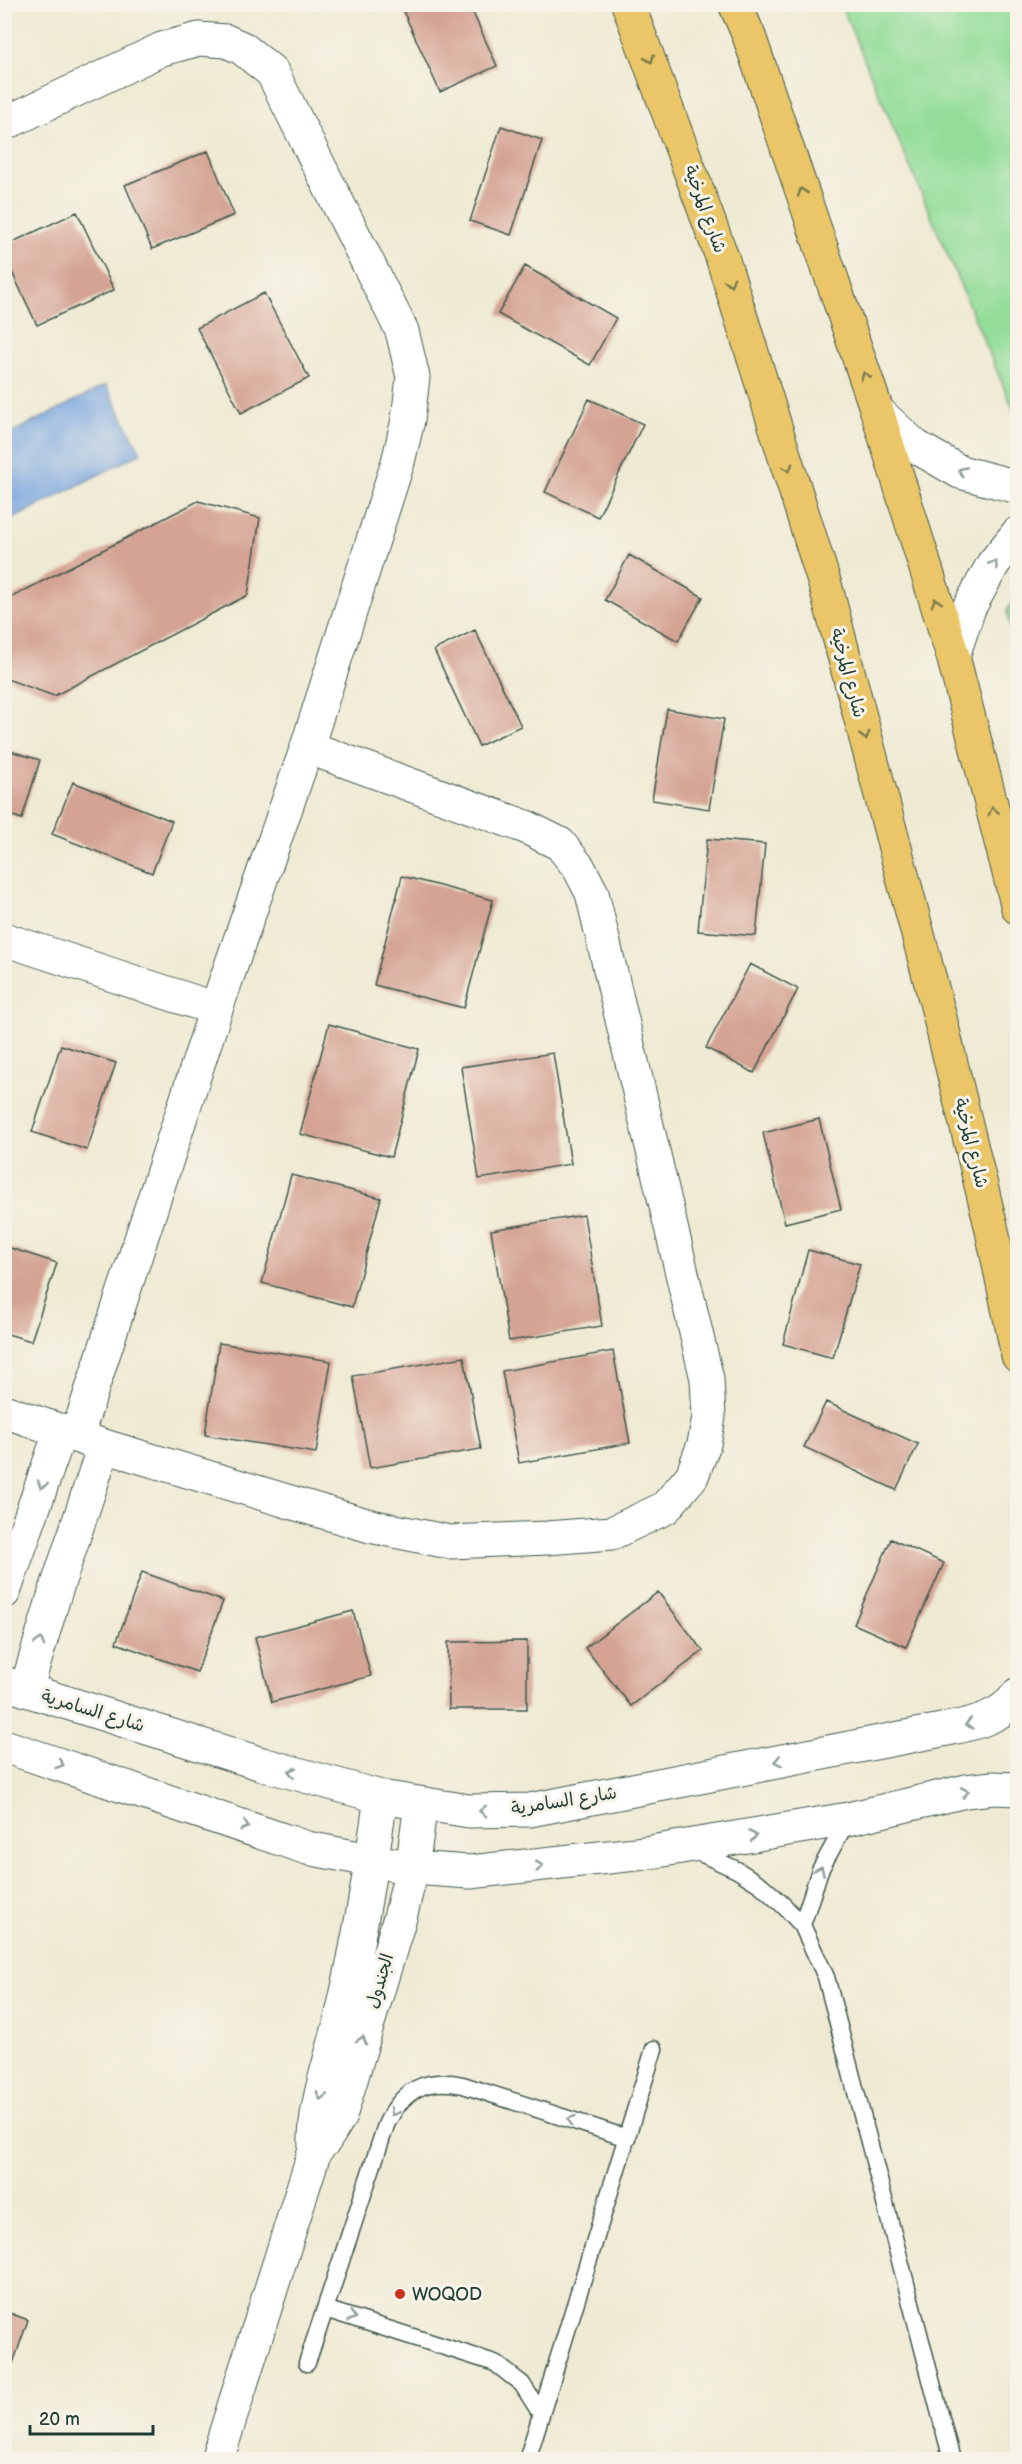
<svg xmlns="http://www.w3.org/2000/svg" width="1022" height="2464" viewBox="0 0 1022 2464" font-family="'Balsamiq Sans','Playpen Sans Arabic',sans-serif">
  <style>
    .green { fill: #93dd99; stroke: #598d66; stroke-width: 1.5 }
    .water { fill: #74a3de; stroke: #4a7089; stroke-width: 1.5 }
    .building { fill: #d4a393 }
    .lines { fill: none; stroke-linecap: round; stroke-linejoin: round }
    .service-casing { stroke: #3e574c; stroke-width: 19 }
    .minor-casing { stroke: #3e574c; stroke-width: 35 }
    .trunk-casing { stroke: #3e574c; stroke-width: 35 }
    .service { stroke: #fff; stroke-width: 16 }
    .minor { stroke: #fff; stroke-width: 33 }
    .trunk { stroke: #eac669; stroke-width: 33 }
    .oneway { stroke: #7a7b4c }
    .oneway2 { stroke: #8f9e9a }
    .poi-dot { fill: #c8321e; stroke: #f7f3e8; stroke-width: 2 }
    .labels { text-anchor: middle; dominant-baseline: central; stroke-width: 6; stroke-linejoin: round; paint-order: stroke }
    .street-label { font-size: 18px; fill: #1f3d34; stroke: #f7f3e8 }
    .poi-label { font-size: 18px; fill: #1f3d34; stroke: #f7f3e8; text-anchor: start }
  </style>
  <rect width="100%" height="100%" fill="#f7f3e8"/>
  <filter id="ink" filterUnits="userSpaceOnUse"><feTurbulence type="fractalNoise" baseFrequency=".0167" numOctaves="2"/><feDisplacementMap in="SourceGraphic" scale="12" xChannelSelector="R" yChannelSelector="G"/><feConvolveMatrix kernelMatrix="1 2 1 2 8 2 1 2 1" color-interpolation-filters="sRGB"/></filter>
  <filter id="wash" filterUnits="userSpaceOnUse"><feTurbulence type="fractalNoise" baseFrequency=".008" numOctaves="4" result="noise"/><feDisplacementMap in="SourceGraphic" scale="24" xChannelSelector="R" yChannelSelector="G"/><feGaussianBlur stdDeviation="1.35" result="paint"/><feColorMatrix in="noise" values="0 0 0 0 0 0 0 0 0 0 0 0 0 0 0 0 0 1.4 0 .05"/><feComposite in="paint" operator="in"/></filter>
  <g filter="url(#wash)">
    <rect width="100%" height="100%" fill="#efead3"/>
    <!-- green -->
    <path class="green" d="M841,5H1017V418Z
      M1017,592V663L1007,611Z"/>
    <!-- water -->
    <path class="water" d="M106,385L141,453L5,523V436Z"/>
    <g id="blocks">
      <!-- building -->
      <path class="building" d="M400,4H469L497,66L440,92Z
        M501,126L542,140L511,235L470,221Z
        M208,151L234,215L152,249L125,185Z
        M77,212L114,290L37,325L4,255V246Z
        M525,266L616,318L590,365L498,314Z
        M264,293L309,378L241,413L197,328Z
        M589,399L643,424L598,517L545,492Z
        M198,501L260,518L248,595L54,696L4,678V601Z
        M629,555L703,597L678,641L605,600Z
        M475,630L521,726L479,746L434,650Z
        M667,709L724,719L709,809L652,800Z
        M4,749L40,760L22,819L4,813Z
        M73,782L172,821L152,873L52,834Z
        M707,839L765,844L756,936L698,931Z
        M402,876L493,900L464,1008L374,985Z
        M750,964L798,989L754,1073L706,1048Z
        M329,1024L419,1049L391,1157L300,1134Z
        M61,1045L116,1063L87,1150L32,1132Z
        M553,1053L571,1164L479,1179L461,1067Z
        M819,1119L841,1209L785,1223L763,1133Z
        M291,1175L381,1198L352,1307L262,1283Z
        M584,1215L602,1326L509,1341L491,1230Z
        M4,1246L57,1263L31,1341L4,1333Z
        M808,1250L860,1264L833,1358L783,1344Z
        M219,1343L331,1361L316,1453L205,1435Z
        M613,1351L630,1443L519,1463L502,1371Z
        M464,1357L481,1449L370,1468L353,1376Z
        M826,1402L918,1444L896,1490L804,1447Z
        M891,1539L944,1563L906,1647L854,1624Z
        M142,1572L223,1601L197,1672L116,1643Z
        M658,1592L703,1651L631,1706L585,1648Z
        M353,1611L371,1676L272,1702L255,1637Z
        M527,1641V1709H449L448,1642Z
        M4,2311L28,2320L11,2369L4,2367Z"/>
    </g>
  </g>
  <g filter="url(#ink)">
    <use href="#blocks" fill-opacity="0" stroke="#3e574c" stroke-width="1.5"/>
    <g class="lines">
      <!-- service casing -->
      <g class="service-casing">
        <path id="service" d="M694,1850L737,1870L761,1885L783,1905L802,1925L826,1977L952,2460
          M802,1925L820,1870L848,1819
          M307,2363L325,2309
          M541,2414L522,2384L495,2363L325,2309L386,2125C402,2090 425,2077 463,2085L627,2138
          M527,2460L654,2049"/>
      </g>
      <!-- minor casing -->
      <g class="minor-casing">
        <path id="minor" d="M4,124L162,49L199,39L226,41L242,48L272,72L402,331L413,377L408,420L398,462L307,747L216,1009L77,1435
          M877,411L915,446L960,472L1018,487
          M953,656L969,608L993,564L1018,533
          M4,939L216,1009
          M4,1411L104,1446L370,1526L449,1542L547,1538L612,1533L665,1508L692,1476L704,1444L709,1417L707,1379L592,893L579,868L560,844L526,827L307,747
          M4,1592L61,1430
          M4,1683L262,1764L381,1797L469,1811L530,1810L952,1728C977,1723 1003,1716 1018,1694
          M26,1690L55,1593L104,1446
          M4,1746L307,1848L412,1868L470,1872L645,1853L848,1819L966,1791L993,1788L1018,1789
          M315,2150L325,2140L340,2116L401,1914L412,1868L421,1804
          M217,2460L315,2150C313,2103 333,2056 343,2010C359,1940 371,1869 381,1797"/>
      </g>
      <!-- trunk casing -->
      <g class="trunk-casing">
        <path id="trunk" d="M628,4L722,257L826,588L938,1010L991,1226L1018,1356
          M735,4L749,36L877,411L953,656L1018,908"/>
      </g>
      <!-- service -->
      <use href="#service" class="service"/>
      <!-- minor -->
      <use href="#minor" class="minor"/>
      <!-- trunk -->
      <use href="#trunk" class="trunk"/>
    </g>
    <!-- one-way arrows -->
    <defs><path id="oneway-chevron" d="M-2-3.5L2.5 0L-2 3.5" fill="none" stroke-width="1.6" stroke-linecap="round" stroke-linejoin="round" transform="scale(1.5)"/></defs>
    <g class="oneway">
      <use href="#oneway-chevron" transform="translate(650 59) rotate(70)"/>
      <use href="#oneway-chevron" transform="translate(802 192) rotate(-109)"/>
      <use href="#oneway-chevron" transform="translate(730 282) rotate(73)"/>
      <use href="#oneway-chevron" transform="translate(865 376) rotate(-109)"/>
      <use href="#oneway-chevron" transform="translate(788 468) rotate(73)"/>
      <use href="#oneway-chevron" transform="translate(936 602) rotate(-107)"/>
      <use href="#oneway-chevron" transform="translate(865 736) rotate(75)"/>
      <use href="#oneway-chevron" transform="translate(993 811) rotate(-104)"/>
    </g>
    <g class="oneway2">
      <use href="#oneway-chevron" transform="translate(962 471) rotate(-158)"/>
      <use href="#oneway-chevron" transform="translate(994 564) rotate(-56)"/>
      <use href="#oneway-chevron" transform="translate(42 1485) rotate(109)"/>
      <use href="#oneway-chevron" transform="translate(40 1642) rotate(-74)"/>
      <use href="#oneway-chevron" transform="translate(969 1724) rotate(167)"/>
      <use href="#oneway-chevron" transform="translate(778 1761) rotate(169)"/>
      <use href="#oneway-chevron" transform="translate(60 1764) rotate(18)"/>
      <use href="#oneway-chevron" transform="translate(292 1772) rotate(-165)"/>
      <use href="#oneway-chevron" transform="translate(965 1792) rotate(-11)"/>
      <use href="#oneway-chevron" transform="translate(483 1811) rotate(179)"/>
      <use href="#oneway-chevron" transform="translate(245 1826) rotate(19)"/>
      <use href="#oneway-chevron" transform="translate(753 1836) rotate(-9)"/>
      <use href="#oneway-chevron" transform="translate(539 1866) rotate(-7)"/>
      <use href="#oneway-chevron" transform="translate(820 1870) rotate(-67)"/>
      <use href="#oneway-chevron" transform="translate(362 2040) rotate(-73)"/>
      <use href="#oneway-chevron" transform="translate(321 2096) rotate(105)"/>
      <use href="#oneway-chevron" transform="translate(394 2112) rotate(121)"/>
      <use href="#oneway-chevron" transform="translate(571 2120) rotate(-162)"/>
      <use href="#oneway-chevron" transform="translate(352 2317) rotate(17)"/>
    </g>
  </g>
  <!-- markers -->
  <circle class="poi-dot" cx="400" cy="2294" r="6"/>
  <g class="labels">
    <!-- street labels -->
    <g class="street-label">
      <text transform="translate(705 209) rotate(70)">شارع المرخية</text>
      <text transform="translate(848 673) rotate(75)">شارع المرخية</text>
      <text transform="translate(971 1143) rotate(76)">شارع المرخية</text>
      <text transform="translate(93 1711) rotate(17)">شارع السامرية</text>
      <text transform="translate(564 1801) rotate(-9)">شارع السامرية</text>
      <text transform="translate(380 1981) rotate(-73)">الجندول</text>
    </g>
    <!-- poi labels -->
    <g class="poi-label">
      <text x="412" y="2294">WOQOD</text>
    </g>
  </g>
  <!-- margin -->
  <rect width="1022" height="2464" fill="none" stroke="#f7f3e8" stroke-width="24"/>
  <!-- scale -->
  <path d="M30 2425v9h123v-9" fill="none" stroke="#1f3d34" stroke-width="3"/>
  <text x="39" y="2425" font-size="18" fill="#1f3d34" stroke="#f7f3e8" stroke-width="4.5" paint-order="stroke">20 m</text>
</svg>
